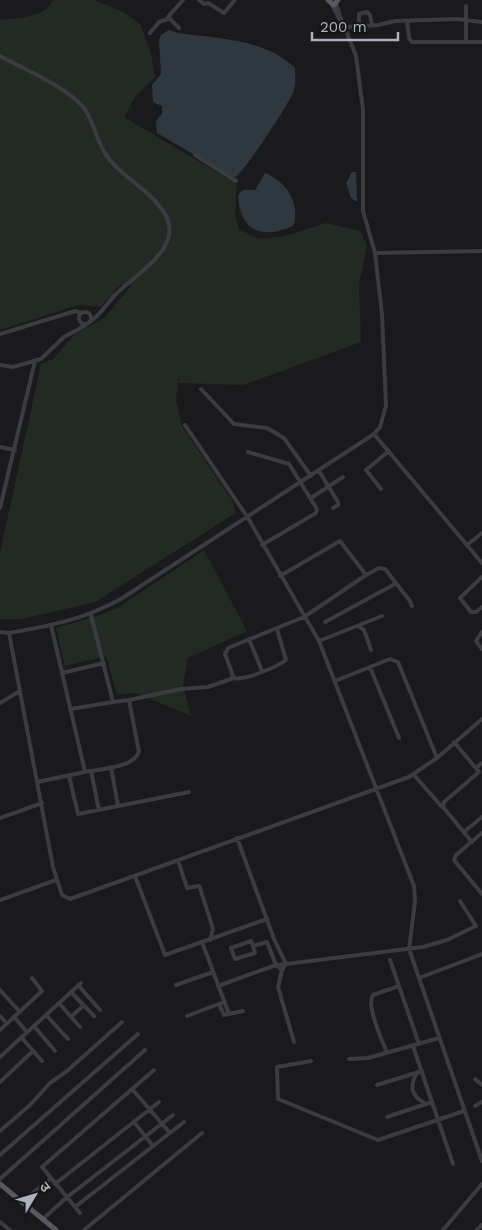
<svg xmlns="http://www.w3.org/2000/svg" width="482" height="1230" viewBox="0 0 482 1230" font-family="'Work Sans','Noto Sans Devanagari',sans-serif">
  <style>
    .green { fill: #222a23 }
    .water { fill: #30383f }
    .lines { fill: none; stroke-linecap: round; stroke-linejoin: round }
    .minor { stroke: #3b3c41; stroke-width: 4 }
    .major { stroke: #575960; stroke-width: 5 }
  </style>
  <rect width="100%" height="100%" fill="#1a1a1c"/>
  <!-- green -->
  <path class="green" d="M53,0H94L125,13L140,24L151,53L155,77L135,97L124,117L237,184L235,213L239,229L259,239L285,236L326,223L360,231L367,245L359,285L361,342L244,385L179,383V373L176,400L182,426L233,502L236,513L95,602L22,619H0V553L41,364L53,359L75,334L104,318L131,286L128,282L118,287L101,307L79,305L0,330V20C19,17 43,19 53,0Z
    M204,550L247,631L188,658L183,685L191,716L136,693L117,695L106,656L65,666L56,628L100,615L119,607Z"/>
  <!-- water -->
  <path class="water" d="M169,30L178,33C218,39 264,38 295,68C295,76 296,83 294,90C290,103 243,174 234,178L157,133L156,121L162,114V106L153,102L152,85L161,74L159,40L161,35Z
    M352,172H356L357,202L351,198L346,183Z
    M265,173C286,181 301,204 293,226C261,240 240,231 238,195L243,190H255Z"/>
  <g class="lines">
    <!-- minor -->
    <path class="minor" d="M199,0L204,4L208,3L224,13L235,0
      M336,4L342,22
      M466,6V42
      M407,21L409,38L412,42H482
      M359,25V14L367,12L370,15L372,25
      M344,27L378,25L395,21L457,19L482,22
      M179,28L168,17L183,0
      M150,33L159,22L168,19
      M0,56C24,69 67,87 84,108C95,123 97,145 109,159C126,180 153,192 166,216C183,248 135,275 117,293C108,302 101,314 91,321
      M195,155L236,181
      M375,253L482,251
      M79 318a6 6 0 1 1 12 0a6 6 0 1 1-12 0Z
      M0,334L75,311L82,313
      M0,365L13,367L41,359L64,337L86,325
      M201,389L234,424L267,428L284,438L311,476
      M185,425L248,518L319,641L414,886L415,902L409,949L482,1161
      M374,434L482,563
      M0,447L15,450
      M248,452L289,464L317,509L316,513L262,545
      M319,471L338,502V505L333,508
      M381,489L366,470L389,451
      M311,498L343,477
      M0,508L35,361
      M467,545L482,533
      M366,575L379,568L385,569L410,601L412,606
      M482,577L460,598L471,612H476L482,607
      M325,622L395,584
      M358,626L364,630L371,650
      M0,632L9,633C53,625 82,620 121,599L374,434L380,427L386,406L382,314L375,253L363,211V110L356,56L347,33L332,5
      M482,632L476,641L482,649
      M9,633L53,867L62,895L70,899L409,777L437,758L482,719
      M249,639L262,671
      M319,641L382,616
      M370,667L399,738
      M62,673L104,663
      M233,678C244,681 277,667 286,660L277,629
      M335,681L390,659L398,662L437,758
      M129,700L181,689L208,687L231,679L233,676L225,654L228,648L304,617L366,575L340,541L280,576
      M0,703L20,691
      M71,709L113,702
      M454,742L479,772L444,802L443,807L472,842
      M111,767L118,806
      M476,768L482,763
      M91,771L99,810
      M85,772C100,769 133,768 139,752L129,700L113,702L91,615
      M414,775L442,807
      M69,776L78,814L189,792
      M37,782L85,772L51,625
      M0,818L42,803
      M464,832L482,817
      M482,833L456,855L454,860L482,894
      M237,838L274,939L286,964L423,947L447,940L476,926L460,901
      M178,860L187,888L199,886L200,888L213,929L210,940
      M135,876L165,955L267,919
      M0,900L56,880
      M202,942L229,1014
      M253,946L255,953L235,959L231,948L251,941L253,946L267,942L276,965L282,970L286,964
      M390,960L419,1044
      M282,970L278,987L294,1042
      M419,978L482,954
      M78,985L100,1010
      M176,985L213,972
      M218,986L276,965L286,964
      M0,990L20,1012
      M71,992L94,1016
      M59,1003L80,1027
      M219,1004L224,1015L243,1011
      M46,1015L68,1039
      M0,1016L7,1024
      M187,1016L224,1002
      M14,1017L27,1032
      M71,1017L84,1005
      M34,1026L55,1051
      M0,1030L42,991L32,978
      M21,1037L42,1061
      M413,1046L453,1164
      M387,1053C382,1040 366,1006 373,995L399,986
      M0,1057L81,983
      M349,1059L368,1058L439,1038
      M311,1061L277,1067L278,1099L378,1140L464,1111
      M417,1073C409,1087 411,1096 426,1104
      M475,1079L482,1085
      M0,1082L33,1051
      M377,1085L422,1071
      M132,1089L170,1133
      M475,1106L482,1102
      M387,1117L432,1102
      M134,1122L153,1146
      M0,1131L30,1105L50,1083L67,1071L122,1022
      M0,1155L138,1034
      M0,1179L145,1050
      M55,1184L159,1102
      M28,1197L51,1178
      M75,1207L184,1122
      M80,1213L42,1167L154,1070
      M43,1219L66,1198L173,1115
      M0,1222L10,1230
      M84,1230L202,1133
      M443,1230L482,1184
      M477,1230L482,1225"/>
    <!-- major -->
    <path class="major" d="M328,0L334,5L338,0
      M0,1184L56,1230"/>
  </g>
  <!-- north arrow -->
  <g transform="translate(35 1195) rotate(52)" stroke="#151517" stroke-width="4" paint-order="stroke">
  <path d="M0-4L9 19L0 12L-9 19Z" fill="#adb1bb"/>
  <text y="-8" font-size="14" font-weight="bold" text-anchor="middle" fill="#adb1bb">उ</text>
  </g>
  <!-- scale -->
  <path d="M312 32v8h86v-8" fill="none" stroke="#adb1bb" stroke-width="2.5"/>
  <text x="320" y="32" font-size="15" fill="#adb1bb" stroke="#151517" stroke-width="4" paint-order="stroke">200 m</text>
</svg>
